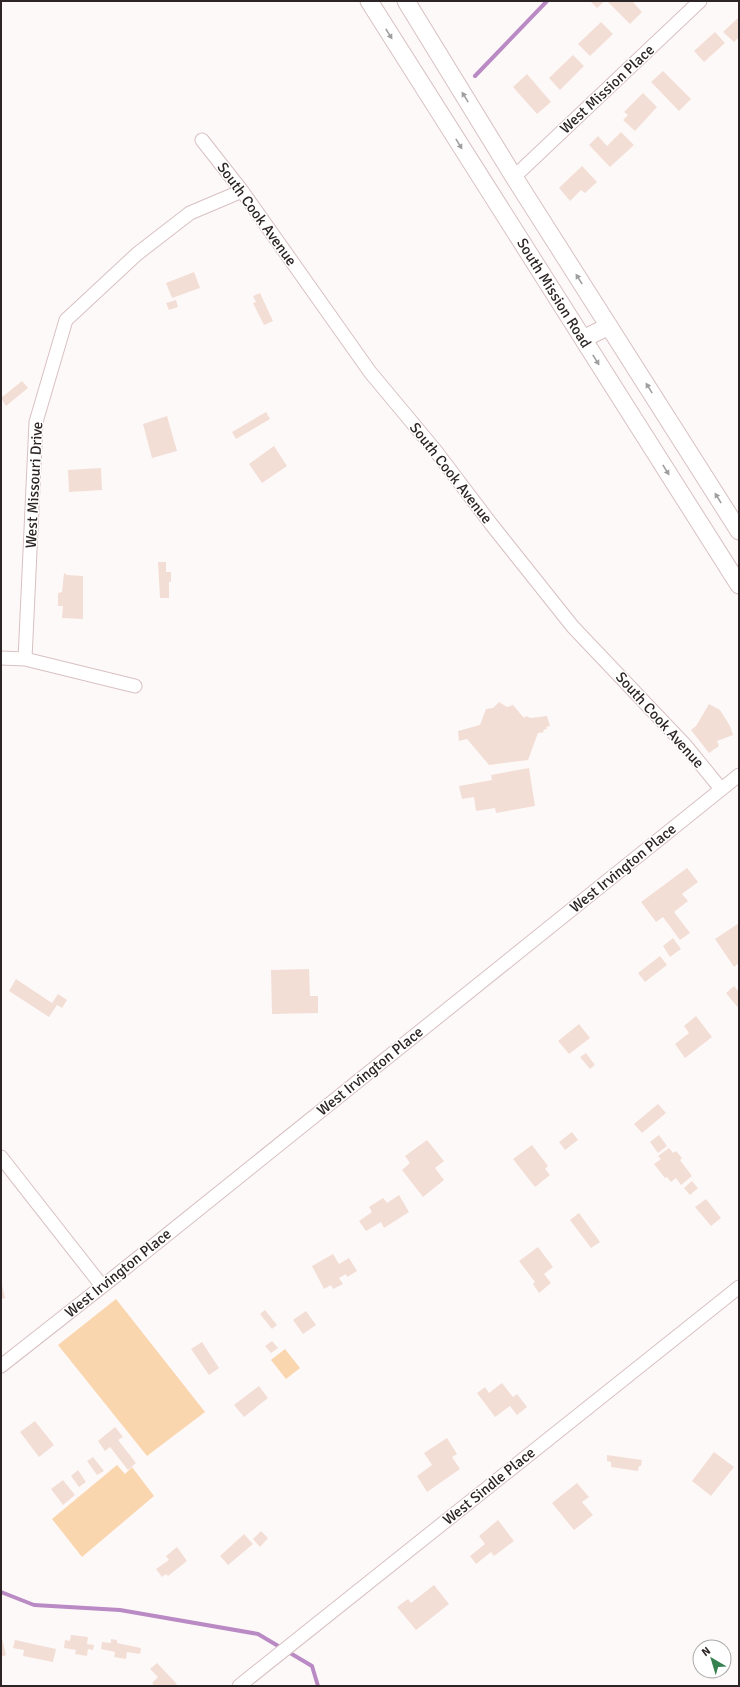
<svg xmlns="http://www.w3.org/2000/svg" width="740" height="1687" viewBox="0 0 740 1687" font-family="Signika,sans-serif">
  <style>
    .green { fill: #fad6ae }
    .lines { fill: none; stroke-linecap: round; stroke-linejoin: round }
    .stream { stroke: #b98ac4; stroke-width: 4 }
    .building { fill: #f3ded5 }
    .minor-casing { stroke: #d8c1c2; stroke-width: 15 }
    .major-casing { stroke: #d8c1c2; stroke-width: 19 }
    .minor { stroke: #fff; stroke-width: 13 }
    .major { stroke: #fff; stroke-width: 17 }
    .oneway { fill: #a09d9d }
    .labels { text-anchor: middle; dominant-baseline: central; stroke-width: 3; stroke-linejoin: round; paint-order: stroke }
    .street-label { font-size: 15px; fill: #2d2525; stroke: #fff }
  </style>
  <rect width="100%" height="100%" fill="#fef9f9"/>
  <!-- green -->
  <path class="green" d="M116,1299L205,1412L147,1456L58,1345Z
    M285,1349L300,1368L286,1379L271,1360Z
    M117,1465L125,1474L132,1467L154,1496L82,1557L52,1519Z"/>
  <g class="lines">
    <!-- stream -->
    <path class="stream" d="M475,76L547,1
      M1,1592L34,1605L120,1610L258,1634L312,1666L318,1686"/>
  </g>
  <!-- building -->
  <path class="building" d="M590,1H605L597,8Z
    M607,1H632L642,12L630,24Z
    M739,17V37L734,42L723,32Z
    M601,22L613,34L590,56L578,44Z
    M715,32L725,43L704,62L694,51Z
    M573,55L584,66L560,90L549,78Z
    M663,71L691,99L679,111L651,82Z
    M527,74L551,102L537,114L513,87Z
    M643,93L657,107L635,131L623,120L628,115L624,112Z
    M621,132L634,145L610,167L589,145L598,136L607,146Z
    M582,166L597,182L585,193L581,190L570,201L559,188Z
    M194,272L200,288L172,298L166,283Z
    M260,293L273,321L264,325L253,303L256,302L253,296Z
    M176,300L178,307L169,310L166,303Z
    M22,381L28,388L6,406L1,398Z
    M266,412L270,419L236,439L232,432Z
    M167,416L177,451L152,458L143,424Z
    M274,446L287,466L262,483L249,464Z
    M101,468L102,490L69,492L68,470Z
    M158,562H166V572H171V582H169V598H160Z
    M64,573L67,575L83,576V619L62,618L63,606H58V593L62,592Z
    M499,702L507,707L513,705L524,718L526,716L531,718L547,716L550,726L546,727L547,729L543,730L544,732L538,733L528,760L489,765L467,739L459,741L458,731L480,725L486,709L493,708Z
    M709,704L720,710L730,726L733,735L717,741L719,746L709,753L691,730L696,726Z
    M529,768L535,806L496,813L495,808L476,811L474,797L462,799L459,786L492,780L491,775Z
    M687,868L698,882L682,894L688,901L674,912L690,933L680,940L663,917L656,922L641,902Z
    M739,923V963L734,967L715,939Z
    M673,938L681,949L670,957L663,946Z
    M660,956L667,965L645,982L638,973Z
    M309,969L310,996H318V1013L272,1014L271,970Z
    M16,979L52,1003L58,994L67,1000L62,1008L57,1005L49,1017L9,991Z
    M734,986L739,992V1009L726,993Z
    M696,1016L712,1037L685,1058L675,1044L689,1033L684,1026Z
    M579,1024L590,1038L569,1054L558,1041Z
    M586,1053L595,1065L590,1069L580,1057Z
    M658,1104L666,1113L642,1133L634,1124Z
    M572,1132L578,1140L565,1150L559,1142Z
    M659,1135L667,1146L658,1153L650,1142Z
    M427,1140L444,1161L435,1168L444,1180L423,1197L402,1170L410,1163L405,1156Z
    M532,1145L548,1166L545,1169L550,1175L535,1187L513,1159Z
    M669,1148L673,1153L676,1151L682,1158L680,1160L692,1176L681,1185L676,1178L671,1182L667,1177L665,1178L654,1164L661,1159L658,1156Z
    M692,1181L698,1188L690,1195L684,1188Z
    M399,1195L409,1212L384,1228L381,1222L366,1231L359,1221L372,1212L369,1207L383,1198L387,1203Z
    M706,1199L721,1218L711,1226L695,1207Z
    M579,1213L600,1242L591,1248L570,1220Z
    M538,1247L553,1267L544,1274L551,1283L539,1293L533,1284L535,1282L519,1261Z
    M333,1254L339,1264L349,1258L357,1271L347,1277L346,1274L339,1278L343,1284L333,1289L331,1285L324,1289L312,1266Z
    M1,1281L5,1298L1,1299Z
    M265,1310L277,1325L272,1329L260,1314Z
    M306,1311L316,1325L303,1334L293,1320Z
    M272,1341L278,1348L271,1353L265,1346Z
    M202,1342L219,1368L209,1375L191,1349Z
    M502,1383L513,1397L517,1394L527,1407L517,1415L510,1406L495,1417L477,1393L485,1387L489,1393Z
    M259,1386L268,1398L244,1417L234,1405Z
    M35,1421L54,1445L39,1457L20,1432Z
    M115,1427L123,1437L118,1440L136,1463L128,1470L110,1447L105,1451L98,1441Z
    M447,1438L457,1454L452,1457L460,1469L427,1492L417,1476L432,1465L424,1453Z
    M714,1452L734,1467L711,1496L692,1481Z
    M607,1455L642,1460L641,1466H639L638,1471L611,1467V1462L607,1461Z
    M93,1457L104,1471L97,1475L87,1461Z
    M78,1470L86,1482L79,1487L71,1476Z
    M63,1480L75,1495L63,1505L51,1489Z
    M577,1483L589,1497L582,1502L593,1515L574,1530L552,1503Z
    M498,1520L514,1541L494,1556L491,1552L476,1564L470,1556L485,1544L479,1536Z
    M261,1531L268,1538L260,1547L253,1539Z
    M244,1534L253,1544L228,1565L220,1556Z
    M177,1547L187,1561L168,1576L166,1574L162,1577L156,1569L169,1560L166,1556Z
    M434,1585L449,1604L416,1630L397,1607L408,1599L411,1603Z
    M1,1635L6,1655L1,1657Z
    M71,1635L88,1637L87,1644L94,1645L93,1650L88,1649L87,1656L75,1654L76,1650L64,1648L65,1640L70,1641Z
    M111,1639L117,1640V1643L141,1648L140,1654L127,1652L126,1659L114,1657L115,1652L101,1649L102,1642L111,1643Z
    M15,1640L56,1649L53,1662L23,1656L24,1650L13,1648Z
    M157,1663L177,1684L174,1686H155L152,1683L158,1677L150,1669Z"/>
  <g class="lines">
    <!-- minor casing -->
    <g class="minor-casing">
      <path id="minor" d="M202,140L242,191L370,372L435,450L491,524L573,627L686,746L721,789
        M514,177L700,1
        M1,658L25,659L135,686
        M25,659L36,422L66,320L137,254L190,213L242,191
        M1,1157L102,1286
        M1,1366L118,1274L739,775
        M239,1686L739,1287"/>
    </g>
    <!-- major casing -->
    <g class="major-casing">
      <path id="major" d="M369,1L739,585
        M406,1L514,177L739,531
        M583,339L609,326"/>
    </g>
    <!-- minor -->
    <use href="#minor" class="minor"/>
    <!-- major -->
    <use href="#major" class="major"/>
  </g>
  <!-- one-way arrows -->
  <defs><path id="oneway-solid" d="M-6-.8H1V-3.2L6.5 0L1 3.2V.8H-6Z"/></defs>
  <g class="oneway">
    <use href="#oneway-solid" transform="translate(389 34) rotate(58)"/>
    <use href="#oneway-solid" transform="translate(465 97) rotate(-122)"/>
    <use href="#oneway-solid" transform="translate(459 144) rotate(58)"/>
    <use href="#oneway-solid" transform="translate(579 279) rotate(-122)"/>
    <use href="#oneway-solid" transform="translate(596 360) rotate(58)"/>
    <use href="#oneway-solid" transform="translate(649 388) rotate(-122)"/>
    <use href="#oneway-solid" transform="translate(666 470) rotate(58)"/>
    <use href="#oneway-solid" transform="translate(718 498) rotate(-122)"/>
  </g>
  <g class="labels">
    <!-- street labels -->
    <g class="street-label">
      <text transform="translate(607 89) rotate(-43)">West Mission Place</text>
      <text transform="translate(257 214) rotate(54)">South Cook Avenue</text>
      <text transform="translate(554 293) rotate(58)">South Mission Road</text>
      <text transform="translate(451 473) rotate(52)">South Cook Avenue</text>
      <text transform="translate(34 485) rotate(-87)">West Missouri Drive</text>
      <text transform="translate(660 720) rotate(48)">South Cook Avenue</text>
      <text transform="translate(623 868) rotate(-39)">West Irvington Place</text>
      <text transform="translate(370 1071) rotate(-39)">West Irvington Place</text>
      <text transform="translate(118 1273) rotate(-39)">West Irvington Place</text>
      <text transform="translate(489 1486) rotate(-39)">West Sindle Place</text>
    </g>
  </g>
  <!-- border -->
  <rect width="740" height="1687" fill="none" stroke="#2d2525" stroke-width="4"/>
  <!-- north arrow -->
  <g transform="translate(712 1659) rotate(322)"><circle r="19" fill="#ffffff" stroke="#aba8a8"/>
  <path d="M0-3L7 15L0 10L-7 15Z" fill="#35814f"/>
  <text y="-6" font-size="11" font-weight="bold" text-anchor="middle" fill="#2d2525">N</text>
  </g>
</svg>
